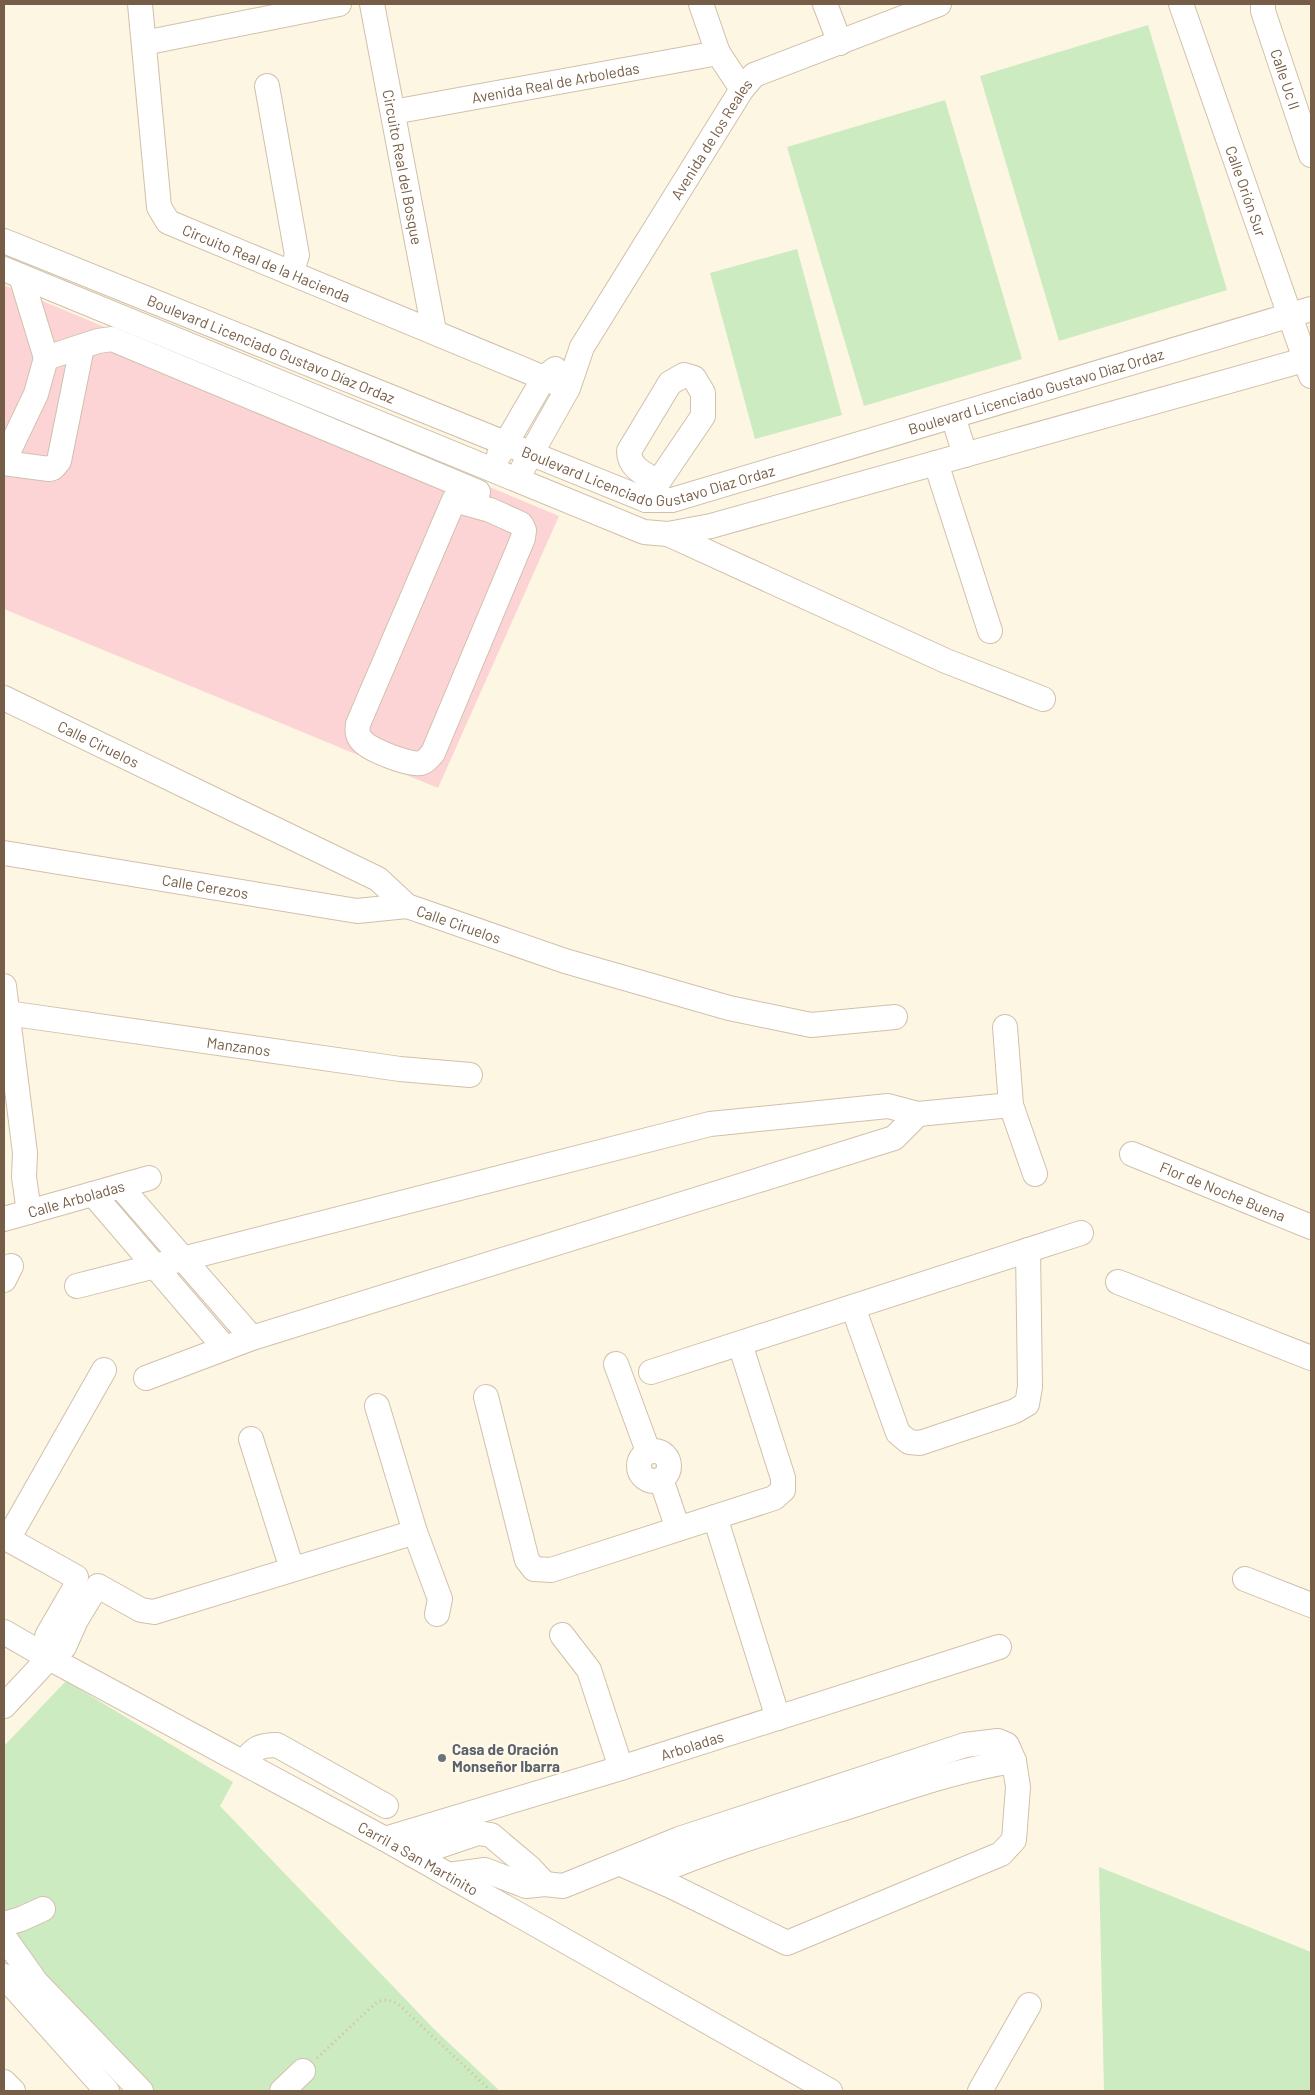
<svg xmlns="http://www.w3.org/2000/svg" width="1315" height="2095" viewBox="0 0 1315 2095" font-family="Barlow,sans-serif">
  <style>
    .medical { fill: #fcd4d5 }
    .green { fill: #cdebc0 }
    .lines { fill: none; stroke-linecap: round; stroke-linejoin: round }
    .minor-casing { stroke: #d1c0ab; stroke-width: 26 }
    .path { stroke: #d9ba9b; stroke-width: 3; stroke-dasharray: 1 4; stroke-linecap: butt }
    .minor { stroke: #fff; stroke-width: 24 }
    .worship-dot { fill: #6b7280; stroke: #fff9e9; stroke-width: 2 }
    .labels { text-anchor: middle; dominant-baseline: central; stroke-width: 4.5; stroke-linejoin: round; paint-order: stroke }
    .street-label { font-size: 15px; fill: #765d47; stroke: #fff9e9 }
    .worship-label { font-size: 15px; font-weight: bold; fill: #5b616d; stroke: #fff9e9; text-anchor: start }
  </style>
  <rect width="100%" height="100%" fill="#fdf6e2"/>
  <!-- medical -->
  <path class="medical" d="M4,285L559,516L438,788L4,609Z"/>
  <!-- green -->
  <path class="green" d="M1148,25L1227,290L1059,341L980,76Z
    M945,100L1022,359L864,406L787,147Z
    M797,249L842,415L755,439L710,273Z
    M66,1681L233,1782L220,1806L434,2029L500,2091H131L4,1960V1746Z
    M1099,1867L1311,1952V2091H1104Z"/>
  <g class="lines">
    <!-- minor casing -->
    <g class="minor-casing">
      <g id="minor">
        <path id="s1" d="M140,4L159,207L168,222L568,388"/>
        <path id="s2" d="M372,4L434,331"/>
        <path d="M701,4L718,53L742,89"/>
        <path d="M825,4L840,43"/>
        <path id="s3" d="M1181,4L1311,376"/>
        <path id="s4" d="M1263,4V11L1311,155"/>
        <path d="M144,43L339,4"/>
        <path d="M267,86L297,255L291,273"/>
        <path id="s5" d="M393,112L718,53"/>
        <path id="s6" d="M4,241L646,500H672L1311,309"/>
        <path d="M4,269L644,532L668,534L711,526L1311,358"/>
        <path d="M21,276L46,358"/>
        <path d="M953,416L965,455"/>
        <path d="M499,455L544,378L555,369"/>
        <path d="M4,461L36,394L46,358L98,341L112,339L478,492"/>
        <path d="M4,463L49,469L53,468L59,461L82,347"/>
        <path d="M936,463L990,631"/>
        <path id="s7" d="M523,468L568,388L582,347L742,89L754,75L939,4"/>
        <path d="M454,500L490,510L521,524L524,530L523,538L433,753C429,757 427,761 421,763C410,766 371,750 363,742C357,736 357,731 358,724Z"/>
        <path d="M646,500L703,416V393L694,378L684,375L670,383L629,451C629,468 645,474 658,482"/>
        <path d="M668,534L946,661L1043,699"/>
        <path id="s8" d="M4,698L378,879L407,906L565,961L729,1008L811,1025L895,1017"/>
        <path id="s9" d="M4,853L357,911L407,906"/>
        <path d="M4,986L25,1153L24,1177L29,1212"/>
        <path id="s10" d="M7,1013L400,1069L470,1075"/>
        <path d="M1005,1027L1011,1105L1035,1174"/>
        <path id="s11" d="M1132,1154L1311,1227"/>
        <path d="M120,1186L252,1338"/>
        <path d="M93,1194L225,1348"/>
        <path id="s12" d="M4,1219L149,1178"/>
        <path d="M4,1280L11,1266"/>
        <path d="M1118,1282L1311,1358"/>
        <path d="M77,1286L710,1124L888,1106L918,1114L1011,1105"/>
        <path d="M853,1307L898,1433L909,1442L920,1443L1015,1411L1027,1404L1030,1387L1028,1250"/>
        <path d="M616,1364L648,1451"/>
        <path d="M651,1372L1081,1233"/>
        <path d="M146,1378L252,1338L894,1138L918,1114"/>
        <path d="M486,1397L527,1560L534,1569L551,1570L774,1498L783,1490V1478L740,1344"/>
        <path d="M377,1406L415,1532L440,1599L437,1614"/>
        <path d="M251,1439L292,1569"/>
        <circle cx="654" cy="1466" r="15"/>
        <path d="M661,1479L678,1529"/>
        <path d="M715,1517L778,1718"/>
        <path d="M4,1537L76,1577"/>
        <path d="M8,1539L104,1370"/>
        <path d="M1245,1579L1311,1605"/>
        <path d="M98,1586L141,1610L154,1612L415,1532"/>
        <path id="s13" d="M4,1632L49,1658L385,1839L830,2091"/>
        <path d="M562,1635L589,1670L621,1768"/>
        <path d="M49,1658L47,1636L76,1586"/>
        <path d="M4,1706L49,1658L64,1647L76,1620L93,1592"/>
        <path d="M244,1762C254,1748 260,1745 277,1745L386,1806"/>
        <path id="s14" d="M385,1839L621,1768L999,1647"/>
        <path d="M413,1855L478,1833L491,1835L530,1868L545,1884"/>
        <path d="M448,1875L485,1870L526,1886L545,1884L563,1886L679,1839L965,1745L998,1741L1007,1745L1014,1761L1018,1787L1014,1840L1001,1854L787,1943L671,1886L621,1864"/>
        <path d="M649,1876C716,1847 787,1826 857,1804C910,1787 960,1769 1014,1761"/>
        <path d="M4,1924L21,1919L43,1909"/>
        <path d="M4,1937L36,1982L141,2091"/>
        <path d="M4,1976L107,2091"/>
        <path d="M4,2082L13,2091"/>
        <path d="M282,2091L303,2071"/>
        <path d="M980,2091L1029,2005"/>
      </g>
    </g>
    <!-- path -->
    <path class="path" d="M317,2058L377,2002C385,1999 390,2000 398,2004L491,2091"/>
    <!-- minor -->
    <use href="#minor" class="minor"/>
  </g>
  <!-- markers -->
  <circle class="worship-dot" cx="442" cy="1758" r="5"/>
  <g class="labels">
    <!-- street labels -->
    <g class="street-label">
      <text stroke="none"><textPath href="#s4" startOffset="79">Calle Uc II</textPath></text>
      <text stroke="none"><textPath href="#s5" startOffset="165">Avenida Real de Arboledas</textPath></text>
      <text stroke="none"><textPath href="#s7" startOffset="380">Avenida de los Reales</textPath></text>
      <text stroke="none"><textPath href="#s2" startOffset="166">Circuito Real del Bosque</textPath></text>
      <text stroke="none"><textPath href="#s3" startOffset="198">Calle Orión Sur</textPath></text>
      <text stroke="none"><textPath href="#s1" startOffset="328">Circuito Real de la Hacienda</textPath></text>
      <text stroke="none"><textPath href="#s6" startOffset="288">Boulevard Licenciado Gustavo Díaz Ordaz</textPath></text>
      <text stroke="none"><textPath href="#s6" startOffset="1098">Boulevard Licenciado Gustavo Díaz Ordaz</textPath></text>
      <text stroke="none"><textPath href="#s6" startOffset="692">Boulevard Licenciado Gustavo Díaz Ordaz</textPath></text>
      <text stroke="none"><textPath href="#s8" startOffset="105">Calle Ciruelos</textPath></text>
      <text stroke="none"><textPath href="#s9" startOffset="204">Calle Cerezos</textPath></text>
      <text stroke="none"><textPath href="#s8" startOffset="510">Calle Ciruelos</textPath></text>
      <text stroke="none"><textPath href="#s10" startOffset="234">Manzanos</textPath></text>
      <text stroke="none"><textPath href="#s11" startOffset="98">Flor de Noche Buena</textPath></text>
      <text stroke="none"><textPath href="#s12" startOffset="75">Calle Arboladas</textPath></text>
      <text stroke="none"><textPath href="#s14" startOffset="321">Arboladas</textPath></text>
      <text stroke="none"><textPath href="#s13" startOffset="472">Carril a San Martinito</textPath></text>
    </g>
    <!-- worship labels -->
    <g class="worship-label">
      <text x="452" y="1749">Casa de Oración<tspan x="452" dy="17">Monseñor Ibarra</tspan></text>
    </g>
  </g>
  <!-- border -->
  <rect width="1315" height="2095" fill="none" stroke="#765d47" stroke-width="10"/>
</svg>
